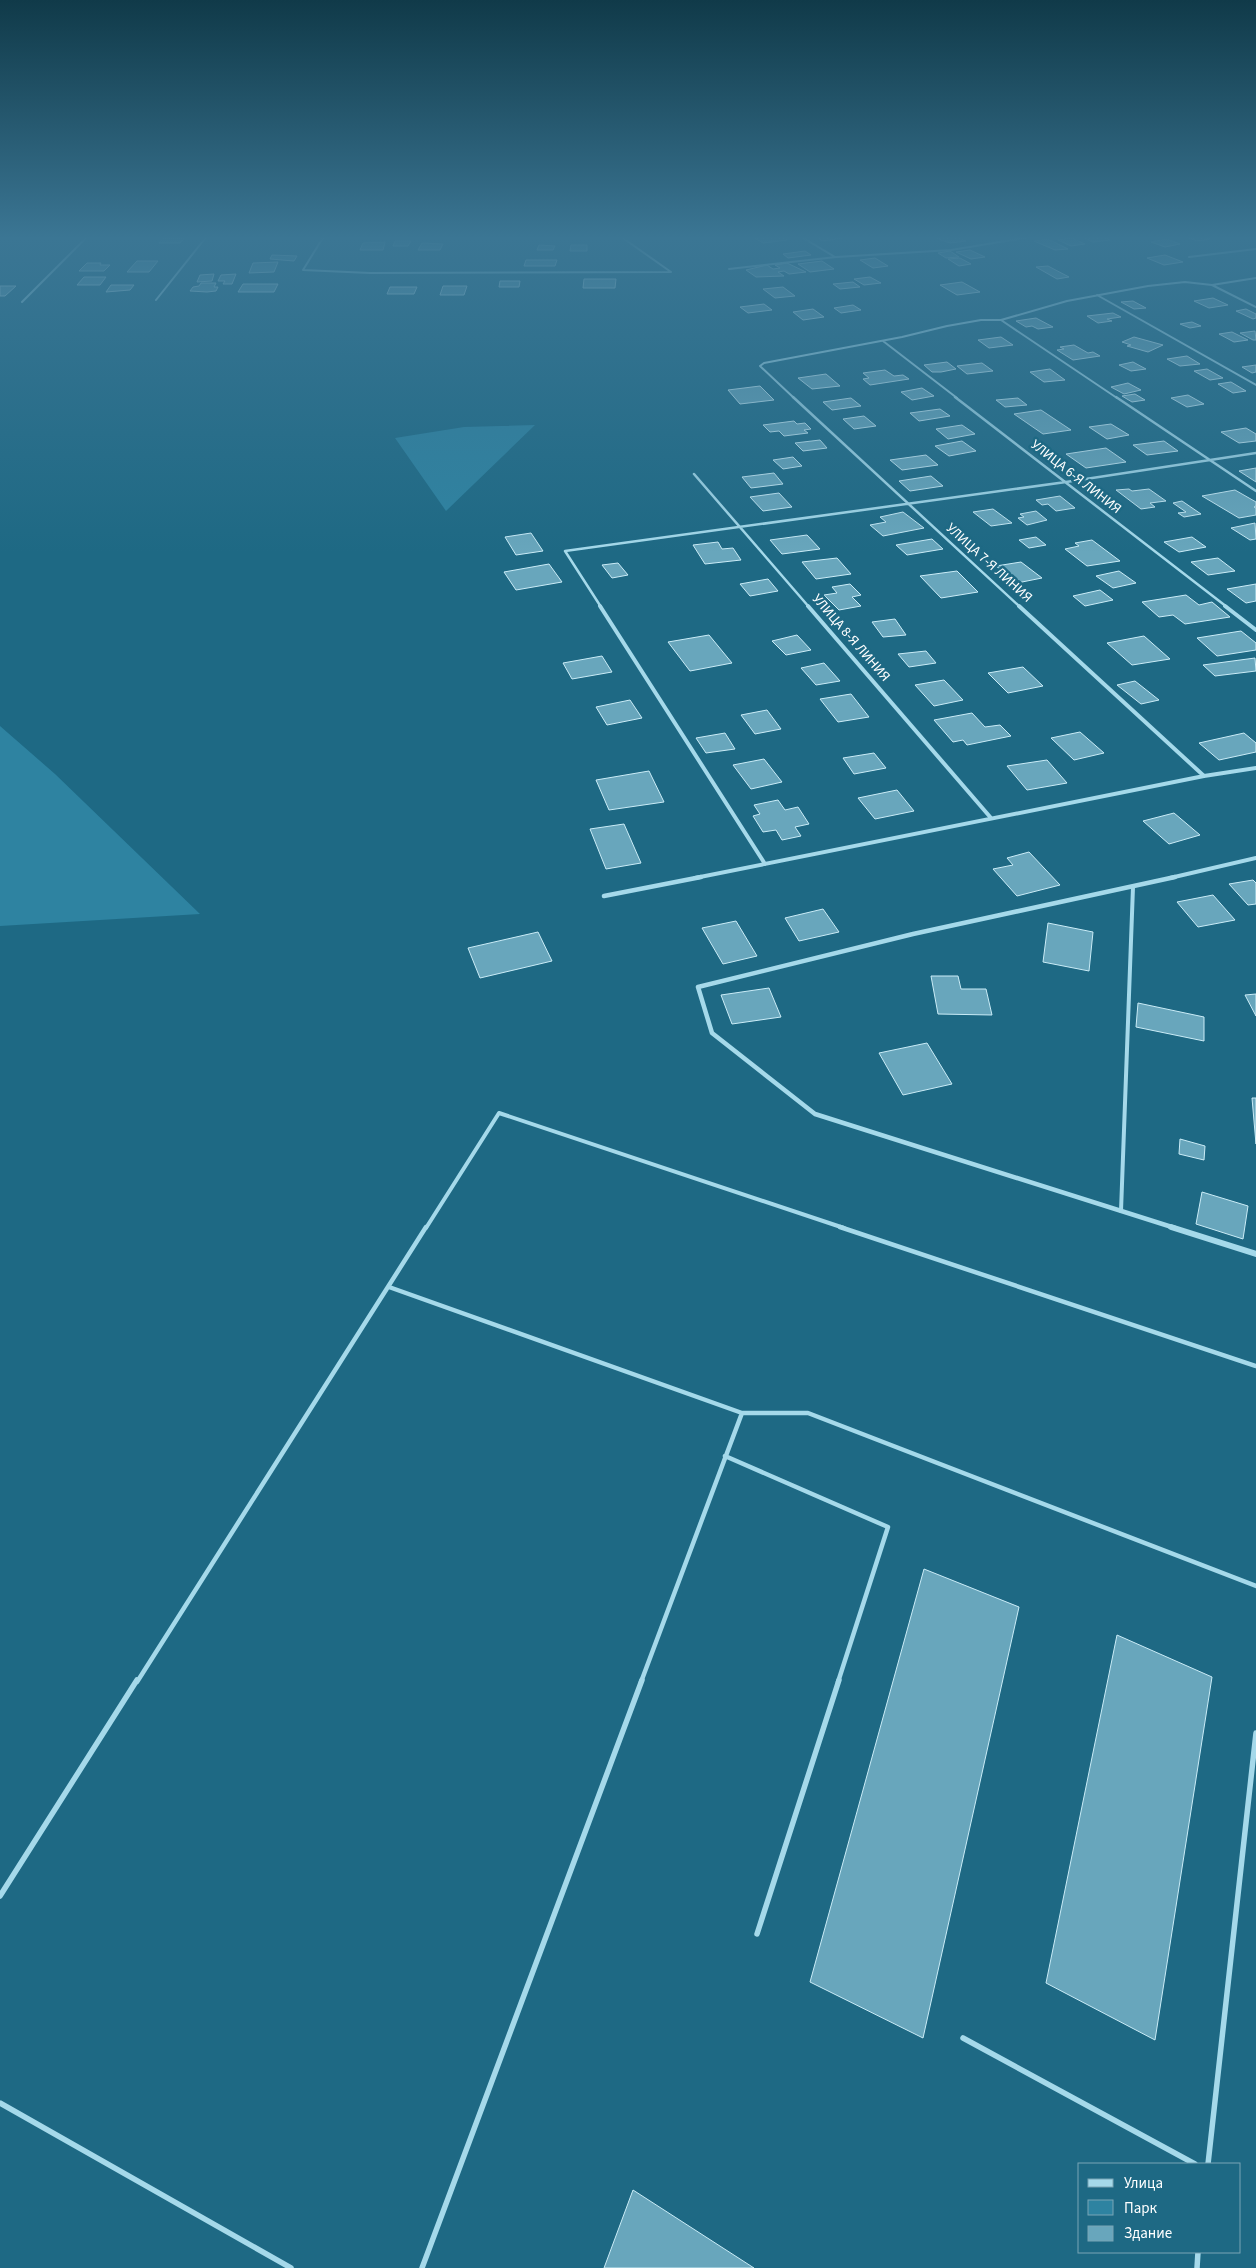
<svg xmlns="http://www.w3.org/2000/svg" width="1256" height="2268" viewBox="0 0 1256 2268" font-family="'Source Sans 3',sans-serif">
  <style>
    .green { fill: #2e83a1 }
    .building { fill: #68a6bc; stroke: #caecf7 }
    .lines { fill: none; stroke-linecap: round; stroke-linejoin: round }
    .lane-far3 { stroke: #a5d9ea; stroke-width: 2 }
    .lane-far2 { stroke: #a5d9ea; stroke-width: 4 }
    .lane-far1 { stroke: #a5d9ea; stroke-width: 4.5 }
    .lane { stroke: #a5d9ea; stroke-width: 5.5 }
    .street-far4 { stroke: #a5d9ea; stroke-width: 2 }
    .street-far3 { stroke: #a5d9ea; stroke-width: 2.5 }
    .street-far2 { stroke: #a5d9ea; stroke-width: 4 }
    .street-far1 { stroke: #a5d9ea; stroke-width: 4.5 }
    .street { stroke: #a5d9ea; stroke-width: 6 }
    .labels { text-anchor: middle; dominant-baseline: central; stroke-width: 5; stroke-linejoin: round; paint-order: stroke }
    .far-street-label { font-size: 14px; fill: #fff; stroke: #1e6984 }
  </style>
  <rect width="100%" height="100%" fill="#1e6984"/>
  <!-- green -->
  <path class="green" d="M535,425L446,511L395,438L464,427Z
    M0,726L55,774L200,914L0,926Z"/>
  <!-- building -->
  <path class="building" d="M762,236H780L787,240L763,243L753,237Z
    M814,236H839L843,238L823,241Z
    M930,236H955L966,241L950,243Z
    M1080,236H1101L1110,240L1093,242Z
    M1184,236H1202L1210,239L1197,241Z
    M163,238H185L180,243H159Z
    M1072,238L1085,244L1071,246L1058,240Z
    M1048,239L1068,249L1055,250L1034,241Z
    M1167,239L1180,244L1165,247L1151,242Z
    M395,241H411L408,246H393Z
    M385,242L383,250H360L363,243Z
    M422,243L443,244L440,250H418Z
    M539,245L555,246L553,250H537Z
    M571,245H587V251H570Z
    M970,250L985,257L971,259L956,252Z
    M805,251L811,255L788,258L783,254Z
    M950,251L959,257L946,258L938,253Z
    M272,255L297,256L294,261L270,259Z
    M1165,255L1183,262L1164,265L1147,258Z
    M875,258L888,266L873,268L860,260Z
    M960,258L971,264L959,266L948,259Z
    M526,260H557L555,266H524Z
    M137,261H158L149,272H127Z
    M822,261L834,269L810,272L798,264Z
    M278,262L274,272L249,273L253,263Z
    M87,263H101L100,265H110L104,271H79Z
    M787,263L806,272L789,274L784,271L778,272L784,276L756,277L746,270L767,265L773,269L780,268L775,265Z
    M1048,266L1069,277L1057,279L1036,267Z
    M214,274L212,281L197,282L200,275Z
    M236,274L232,284H223L225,281H218L221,275Z
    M84,277H106L100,285H77Z
    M870,277L881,283L864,285L854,279Z
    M584,279H616L615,288H583Z
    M500,281H520L519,287H499Z
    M853,282L860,287L840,289L833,284Z
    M962,282L980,292L957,295L940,285Z
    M201,283H216L214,287H218L216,291L207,292L190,291L193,287L199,286Z
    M243,284H278L274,292H238Z
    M111,285H134L130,290L106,292Z
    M0,286H16L5,296H0Z
    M443,286H467L464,295H440Z
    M390,287H417L414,294H387Z
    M783,287L795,296L775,298L763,289Z
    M1213,298L1228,305L1209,308L1194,301Z
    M1133,301L1146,308L1134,309L1121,302Z
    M764,304L772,310L748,313L740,307Z
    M853,305L861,310L841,313L834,308Z
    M813,309L824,317L803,320L793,312Z
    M1246,309L1256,314V318L1253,319L1236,311Z
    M1113,313L1121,317L1107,319L1112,321L1098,323L1087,316Z
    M1036,318L1053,327L1038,329L1032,326L1026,327L1016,321Z
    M1192,322L1201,326L1190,328L1180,324Z
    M1255,331L1256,340H1253L1240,333Z
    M1232,332L1248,340L1234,342L1219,334Z
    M1001,337L1013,345L989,348L978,340Z
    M1134,337L1163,345L1148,352L1127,346L1131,345L1122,342Z
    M1074,345L1088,353L1093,352L1100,356L1073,360L1057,350L1064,349L1060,347Z
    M1187,356L1200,364L1180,366L1167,359Z
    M947,362L956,369L941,372H932L924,365Z
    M1133,362L1146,369L1131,371L1119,365Z
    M982,363L993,371L967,374L957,366Z
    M1256,365V372L1252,373L1242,367Z
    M1050,369L1065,380L1044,382L1030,372Z
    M1207,369L1223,378L1210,380L1194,371Z
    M885,370L894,376L903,375L909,379L870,385L863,379L869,378L863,373Z
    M826,374L840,386L812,389L798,378Z
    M1231,382L1246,391L1233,393L1218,384Z
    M1128,383L1141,390L1124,394L1111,387Z
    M760,386L774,400L740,404L728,390Z
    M922,388L934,396L912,400L901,392Z
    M1135,394L1145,400L1132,402L1122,396Z
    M1188,395L1204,404L1187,407L1171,398Z
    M851,398L861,406L832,410L823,402Z
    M1018,398L1027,405L1005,407L996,400Z
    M940,409L950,416L919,421L910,413Z
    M1041,410L1071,430L1043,434L1014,414Z
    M864,416L876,426L854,429L843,419Z
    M794,421L797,424L805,423L811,429L804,430L808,433L784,436L779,431L770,432L763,425Z
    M1111,424L1129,435L1107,439L1089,427Z
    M962,425L975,434L948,439L936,429Z
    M1246,428L1256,434V441L1239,443L1221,432Z
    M820,440L827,448L803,451L795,443Z
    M962,441L976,451L949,456L935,446Z
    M1164,441L1178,451L1147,455L1133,445Z
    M1106,448L1126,462L1086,468L1066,454Z
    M926,455L938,465L902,470L890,460Z
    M793,457L802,466L783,469L773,460Z
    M1256,468V482L1239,471Z
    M774,473L783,484L751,488L742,477Z
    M931,476L943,486L910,491L899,481Z
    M1129,489L1132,491L1149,489L1166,501L1150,503L1155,507L1141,509L1116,490Z
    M1235,490L1256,502V506L1254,507L1256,508V515L1239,518L1202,496Z
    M779,493L792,507L763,511L750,497Z
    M1060,496L1075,508L1056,511L1048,504L1042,505L1036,500Z
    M1182,501L1201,514L1184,517L1178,513L1186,512L1173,503Z
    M993,509L1012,523L991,526L973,512Z
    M1036,511L1047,520L1027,525L1018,518L1024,517L1020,514Z
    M903,512L924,528L883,536L870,525L886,522L880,517Z
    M1255,523L1256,539L1250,540L1231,528Z
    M531,533L543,551L516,555L505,537Z
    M807,535L820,549L782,554L770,540Z
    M1036,537L1046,545L1029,548L1019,540Z
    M1192,537L1206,547L1179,552L1164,542Z
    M932,539L943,549L907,555L896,545Z
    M1092,540L1120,561L1087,566L1065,549L1079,546L1075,543Z
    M718,542L722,549L733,548L741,560L705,564L693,545Z
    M837,558L851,574L816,579L802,562Z
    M1218,558L1235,571L1208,575L1191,562Z
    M1021,562L1042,578L1017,583L996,566Z
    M618,563L628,575L612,578L602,565Z
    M549,564L562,582L516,590L504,572Z
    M957,571L978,592L941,598L920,576Z
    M1119,571L1136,583L1113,588L1096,576Z
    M768,579L778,591L750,596L740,584Z
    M850,584L861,595L852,597L861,606L839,610L824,595L837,593L832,587Z
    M1256,584V601L1246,603L1227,589Z
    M1100,590L1113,600L1085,606L1073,596Z
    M1186,595L1199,605L1212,602L1230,617L1185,624L1173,615L1159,617L1142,602Z
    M895,619L906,635L883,637L872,622Z
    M1241,631L1256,643V650L1217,656L1197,638Z
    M709,635L732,663L690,671L668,642Z
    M797,635L811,650L786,655L772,641Z
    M1144,636L1170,659L1132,665L1107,643Z
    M926,651L936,663L909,667L898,654Z
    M602,656L612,672L572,679L563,663Z
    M1255,658L1256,671L1215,676L1203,665Z
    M824,663L840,681L816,685L801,668Z
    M1023,667L1043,686L1008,693L988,673Z
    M944,680L963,700L934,706L915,685Z
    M1135,681L1159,700L1141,704L1117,685Z
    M851,694L869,717L838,722L820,699Z
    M630,700L642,718L607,725L596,707Z
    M767,710L781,729L755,734L741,715Z
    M972,713L985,727L1000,725L1011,736L967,745L963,740L953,742L934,720Z
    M1080,732L1104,753L1074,760L1051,738Z
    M725,733L735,749L706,753L696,738Z
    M1244,733L1256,743V752L1219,760L1199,743Z
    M874,753L886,768L854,774L843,758Z
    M764,759L782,782L751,789L733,765Z
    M1047,760L1067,783L1027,790L1007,766Z
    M649,771L664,802L609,810L596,780Z
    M897,790L914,811L875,819L858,798Z
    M778,800L785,810L798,807L809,824L795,827L801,836L782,840L776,830L763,832L753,816L760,814L754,805Z
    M1174,813L1200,835L1169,844L1143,821Z
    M624,824L641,863L606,869L590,829Z
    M1029,852L1060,885L1017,896L993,869L1013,865L1007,858Z
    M1253,880L1256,883V904L1248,905L1229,884Z
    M1213,895L1235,920L1198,927L1177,902Z
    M823,909L839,932L799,941L785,918Z
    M736,921L757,956L723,964L702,928Z
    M1048,923L1093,932L1089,971L1043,962Z
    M538,932L552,961L480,978L468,948Z
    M931,976H958L961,989H986L992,1015L938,1014Z
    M769,988L781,1017L732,1024L721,995Z
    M1256,994V1016L1245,995Z
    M1138,1003L1204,1017V1041L1136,1027Z
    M927,1043L952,1084L903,1095L879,1053Z
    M1252,1098H1256V1144Z
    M1180,1139L1205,1146L1204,1160L1179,1154Z
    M1202,1192L1248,1206L1243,1239L1196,1224Z
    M924,1569L1019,1607L923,2038L810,1982Z
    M1117,1635L1212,1677L1155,2040L1046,1983Z
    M633,2190L754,2268H604Z"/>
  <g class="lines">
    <!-- lane-far3 -->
    <path class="lane-far3" d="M1189,257L1256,249"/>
    <!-- lane-far2 -->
    <path class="lane-far2" d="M1121,1211L1133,887
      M426,1228L499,1113L844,1228"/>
    <!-- lane-far1 -->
    <path class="lane-far1" d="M840,1227L1256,1366
      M389,1287L742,1413H808L1256,1586
      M725,1456L888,1527L838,1682
      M137,1682L426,1227
      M641,1682L742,1413"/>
    <!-- lane -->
    <path class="lane" d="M0,1896L137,1680
      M757,1934L839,1680
      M963,2038L1195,2164
      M0,2103L291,2268
      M1208,2164L1256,1733
      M422,2268L642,1680
      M1197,2268L1198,2252"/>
    <!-- street-far4 -->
    <path class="street-far4" d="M324,236L303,270L370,273L671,272
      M620,236L671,272
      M800,236L835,257
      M729,269L836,257L951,250L1036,236
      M1212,285L1256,307
      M1097,295L1256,385
      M156,300L207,236
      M22,302L88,236
      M1001,320L1117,398
      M883,341L957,398
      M794,398L760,366L764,363L902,337L947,326L981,320H1001L1067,301L1148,286L1185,282L1212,285L1256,278"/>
    <!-- street-far3 -->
    <path class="street-far3" d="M793,397L1020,607
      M955,397L1227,607
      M1116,397L1256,491
      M694,474L809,607
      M601,607L565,551L1066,482L1256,453"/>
    <!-- street-far2 -->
    <path class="street-far2" d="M600,606L765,864
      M808,606L991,818
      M1019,606L1204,776
      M1225,606L1256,630
      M695,878L1204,776L1256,768
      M1170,878L1256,858"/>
    <!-- street-far1 -->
    <path class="street-far1" d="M604,896L701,877
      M1175,1228L815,1114L712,1033L698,987L913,934L1175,877"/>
    <!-- street -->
    <path class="street" d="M1171,1227L1256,1254"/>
  </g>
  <!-- sky -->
  <linearGradient id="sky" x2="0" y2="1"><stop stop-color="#103a49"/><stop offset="0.43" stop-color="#3b7694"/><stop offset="1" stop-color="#3b7694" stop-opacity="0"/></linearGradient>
  <rect width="1256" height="553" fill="url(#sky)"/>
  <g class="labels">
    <!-- far-street labels -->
    <g class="far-street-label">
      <text transform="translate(1076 477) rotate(38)">УЛИЦА 6-Я ЛИНИЯ</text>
      <text transform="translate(989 563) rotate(42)">УЛИЦА 7-Я ЛИНИЯ</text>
      <text transform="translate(851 638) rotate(49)">УЛИЦА 8-Я ЛИНИЯ</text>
    </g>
  </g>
  <!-- legend -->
  <rect x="1078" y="2163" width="162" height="90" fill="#1e6984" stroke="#78a5b5"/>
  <rect x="1088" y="2179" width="25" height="8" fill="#a5d9ea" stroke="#78a5b5"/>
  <text x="1124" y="2188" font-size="15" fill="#ffffff">Улица</text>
  <rect x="1088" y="2200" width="25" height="15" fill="#2e83a1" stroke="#78a5b5"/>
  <text x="1124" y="2213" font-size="15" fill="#ffffff">Парк</text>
  <rect x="1088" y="2226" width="25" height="15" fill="#68a6bc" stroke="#78a5b5"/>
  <text x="1124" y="2238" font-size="15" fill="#ffffff">Здание</text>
</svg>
